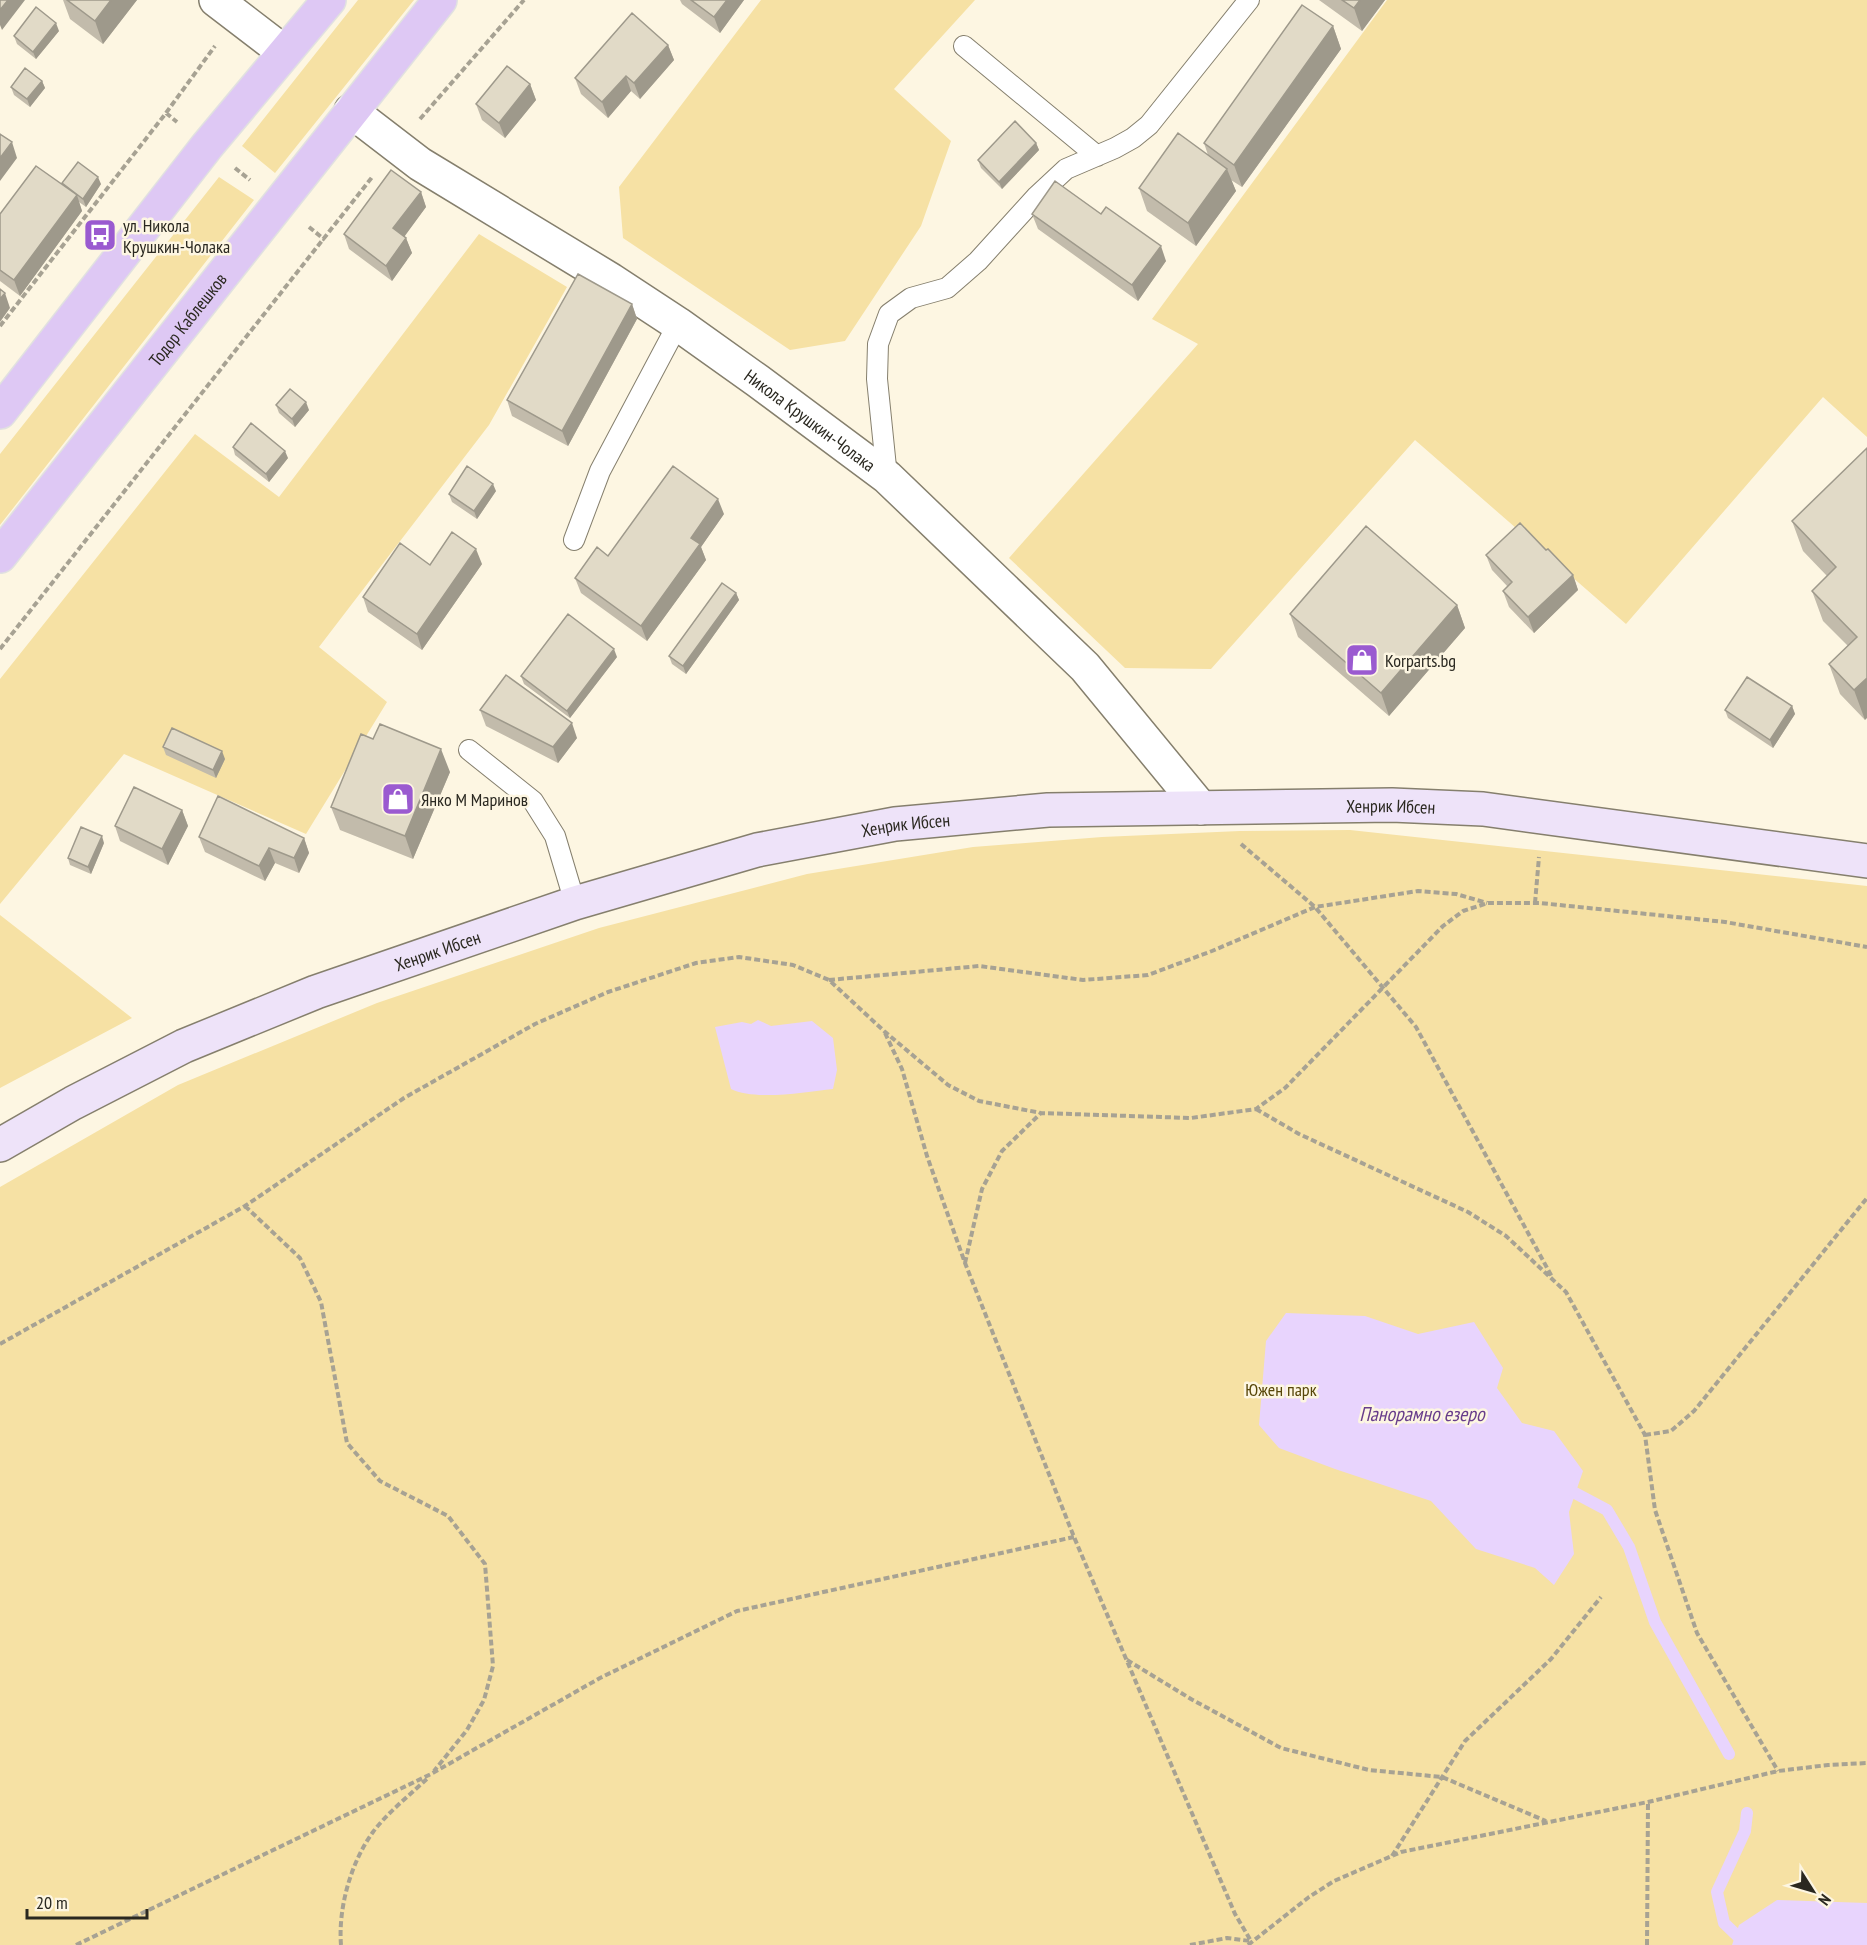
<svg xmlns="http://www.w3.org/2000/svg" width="1867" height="1945" viewBox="0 0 1867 1945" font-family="'PT Sans Narrow',sans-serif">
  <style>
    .green { fill: #f6e1a4 }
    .water { fill: #e8d4fd }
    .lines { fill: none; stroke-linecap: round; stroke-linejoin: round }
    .stream { stroke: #e8d4fd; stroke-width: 12 }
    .lane-casing { stroke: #857f6d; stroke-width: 22 }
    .street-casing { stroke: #857f6d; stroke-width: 36 }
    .secondary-casing { stroke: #857f6d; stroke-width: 36 }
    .primary-casing { stroke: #e1e1e0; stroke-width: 36 }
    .path { stroke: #a7a293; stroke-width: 4; stroke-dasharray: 6 3; stroke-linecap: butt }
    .lane { stroke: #fff; stroke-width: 20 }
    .street { stroke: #fff; stroke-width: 33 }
    .secondary { stroke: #eee3f9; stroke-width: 33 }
    .primary { stroke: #dec8f4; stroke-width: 33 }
    .wall { fill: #c2bbab }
    .shaded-wall { fill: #9e998b }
    .building { fill: #e1dac7; stroke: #9e998b; stroke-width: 1.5 }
    .labels { text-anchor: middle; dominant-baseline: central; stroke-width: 5; stroke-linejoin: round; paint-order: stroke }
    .poi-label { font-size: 18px; fill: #2a2820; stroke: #fdf6e2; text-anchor: start }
    .street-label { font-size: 18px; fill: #2a2820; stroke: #fdf6e2 }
    .park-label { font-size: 18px; fill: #574609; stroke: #fdf6e2 }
    .water-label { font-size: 20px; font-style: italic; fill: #683d8b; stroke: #fdf6e2 }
  </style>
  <rect width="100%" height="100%" fill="#fdf6e2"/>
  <!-- green -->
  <path class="green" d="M358,0H414L275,173L242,146Z
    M761,0H975L894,89L951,141L921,226L845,341L790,350L623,238L619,187Z
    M1387,0H1867V437L1823,397L1626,624L1415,440L1211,669L1125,668L1009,558L1198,344L1152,319Z
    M219,177L254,200L0,525V454Z
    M479,234L567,287L489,425L319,647L387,702L306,834L124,754L0,904V679L195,434L279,497Z
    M1350,830L1867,886V1945H0V1187L178,1085L377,1003L599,928L807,874L973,847L1102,837L1240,831Z
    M0,915L132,1018L0,1088Z"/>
  <!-- water -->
  <path class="water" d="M758,1020L771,1026L812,1021L833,1038L837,1070L833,1089C805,1092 756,1101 731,1089L715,1027L742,1022L751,1024Z
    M1286,1313L1365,1316L1418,1334L1474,1322L1503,1368L1497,1388L1522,1423L1554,1431L1583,1471L1569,1512L1574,1554L1554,1585L1535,1568L1476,1549L1431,1501L1335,1469L1279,1448L1259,1425L1266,1341Z
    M1777,1900L1867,1903V1945H1732L1739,1925Z"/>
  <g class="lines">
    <!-- stream -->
    <path class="stream" d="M1575,1493L1607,1510L1629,1547L1655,1622L1729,1754
      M1747,1813L1745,1831L1717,1892L1724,1923L1747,1945"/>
    <!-- lane casing -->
    <g class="lane-casing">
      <path id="lane" d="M964,46L1097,156
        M887,477L877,379L878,344L889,314L911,298L947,288L978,261L1037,196L1066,169L1115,148L1133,138L1149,125L1249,0
        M574,540L600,471L678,324
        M469,750L533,801L555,836L575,903"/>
    </g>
    <!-- street casing -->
    <g class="street-casing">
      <g id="street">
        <path d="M216,0L284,52"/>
        <path id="s1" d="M351,111L420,164L611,280L678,324L758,381L887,477L1085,667L1201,808"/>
      </g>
    </g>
    <!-- secondary casing -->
    <g class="secondary-casing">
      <g id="secondary">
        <path id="s2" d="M0,1145L73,1103L184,1046L316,992L575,903L757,850L895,824L1048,810L1392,805L1483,809L1867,861"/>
      </g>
    </g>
    <!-- primary casing -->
    <g class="primary-casing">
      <g id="primary">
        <path d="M0,412L207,146L329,0"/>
        <path id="s3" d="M0,556L440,0"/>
      </g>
    </g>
    <!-- path -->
    <path class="path" d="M166,113L177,122
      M420,119L524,0
      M235,168L250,180
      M309,227L325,240
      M0,326L166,113L215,46
      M0,649L373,176
      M1241,844L1315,907L1416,1027L1552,1277
      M1535,903L1539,857
      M829,980L979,966L1083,980L1148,975L1212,951L1315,907L1418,891L1456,894L1487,903
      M885,1033L902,1069L927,1156L965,1263L1074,1537L1235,1914L1251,1941
      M1256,1109L1299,1134L1468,1212L1506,1236L1566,1292L1645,1435L1655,1510L1697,1633L1778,1771
      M245,1206L300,1258L321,1302L347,1443L380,1481L448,1516L485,1564L493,1666L484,1700L467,1730L434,1771
      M965,1263L982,1189L1002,1151L1041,1113
      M0,1344L245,1206L404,1098L535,1024L608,992L696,963L739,957L793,965L829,980L884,1031L948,1085L979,1101L1041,1113L1191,1118L1256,1109L1285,1088L1443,926L1463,911L1488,903H1540L1725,922L1867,947
      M1645,1435L1671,1431L1694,1411L1867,1198
      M1127,1660L1191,1699L1281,1748L1369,1770L1442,1777L1546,1821
      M1392,1856L1465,1741L1551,1659L1601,1597
      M76,1945L431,1774L600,1678L737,1611L1074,1537
      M341,1945C338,1908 351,1862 373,1832C387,1813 412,1793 429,1777
      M1190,1945L1227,1938L1250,1941
      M1248,1945L1309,1897L1334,1881L1401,1852L1648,1802L1778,1771L1828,1765L1867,1763
      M1647,1945L1648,1802"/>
    <!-- lane -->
    <use href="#lane" class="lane"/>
    <!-- street -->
    <use href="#street" class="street"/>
    <!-- secondary -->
    <use href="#secondary" class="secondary"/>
    <!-- primary -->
    <use href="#primary" class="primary"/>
  </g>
  <!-- wall -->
  <path class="wall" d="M63,0H137L103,44L70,19Z
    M680,0H744L720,33L682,4Z
    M1319,0H1385L1362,31Z
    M1333,26L1341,49L1242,187L1231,180L1236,191L1196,246L1147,211L1139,188L1208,155L1204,143Z
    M59,31L36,59L17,44L14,36Z
    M668,45L674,60L640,99L631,91L608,118L581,94L575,78Z
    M42,81L45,88L30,107L14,95L11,87Z
    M530,84L536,100L505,138L482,120L476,104Z
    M1036,143L1039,150L1002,189L981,168L978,160Z
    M62,183L101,184L86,207L79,202L82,211L20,296L0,281V214L63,185Z
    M421,192L426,207L404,236L406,238L412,253L392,281L349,249L344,234Z
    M1032,214H1101L1166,261L1138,301L1038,229Z
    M632,304L637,319L568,446L512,416L507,400Z
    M276,405L309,410L295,427L279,413Z
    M233,447L288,458L269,482L235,455Z
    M1867,448L1865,720L1840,694L1829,664L1848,646L1823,621L1812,591L1827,576L1803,551L1792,521Z
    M496,491L477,519L452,502L449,494Z
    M724,514L701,547L706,560L647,641L581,593L575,578L608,556Z
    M1546,550L1573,575L1578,590L1534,633L1509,607L1503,591L1508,587L1492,570L1486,555Z
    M482,564L422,650L368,612L363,597L430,565Z
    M736,593L739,600L686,674L672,664L669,656Z
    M1457,605L1465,628L1389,716L1298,637L1290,614Z
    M617,657L570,718L524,684L521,676Z
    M1792,706L1795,714L1773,748L1728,718L1725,710Z
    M480,710L577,738L558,763L486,726Z
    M373,739L450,772L413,859L340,830L331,807Z
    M163,747L225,759L216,778L166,755Z
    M182,810L188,826L168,865L120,841L115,826Z
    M199,837L304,838L309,853L299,873L275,863L265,881L205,852Z
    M104,843L91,874L70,865L68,858Z"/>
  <!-- shaded-wall -->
  <path class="shaded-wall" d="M8,0H25L2,30L0,25V10Z
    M111,0H137L103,44L95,21Z
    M727,0H744L720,33L714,17Z
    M1360,0H1385L1362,31L1354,8Z
    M56,23L59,31L36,59L33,52Z
    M1333,26L1341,49L1242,187L1234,165Z
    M668,45L674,60L640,99L634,83Z
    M626,76L631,91L608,118L602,102Z
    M42,81L45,88L30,107L27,99Z
    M530,84L536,100L505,138L499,123Z
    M12,142L17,158L0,181V158Z
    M1036,143L1039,150L1002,189L999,182Z
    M1227,169L1236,191L1196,246L1188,223Z
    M98,177L101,184L86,207L83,199Z
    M421,192L426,207L399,244L393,228Z
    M77,195L82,211L20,296L14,280Z
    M406,238L412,253L392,281L386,266Z
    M1161,246L1166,261L1138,301L1132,285Z
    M5,293L10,308L0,322V299Z
    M632,304L637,319L568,446L562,431Z
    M306,402L309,410L295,427L292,419Z
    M285,451L288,458L269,482L266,474Z
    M493,484L496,491L477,519L474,511Z
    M718,499L724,514L701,547L706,560L647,641L641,626L691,538Z
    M476,549L482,564L422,650L417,634Z
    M1573,575L1578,590L1534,633L1528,617Z
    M736,593L739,600L686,674L683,666Z
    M1457,605L1465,628L1389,716L1381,693Z
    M614,649L617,657L570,718L567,711Z
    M1867,678V718L1865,720L1854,690Z
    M1792,706L1795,714L1773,748L1770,740Z
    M572,723L577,738L558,763L553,747Z
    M441,749L450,772L413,859L405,836Z
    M222,751L225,759L216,778L213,770Z
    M182,810L188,826L168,865L162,849Z
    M102,836L104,843L91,874L88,867Z
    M304,838L309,853L299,873L294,858Z
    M269,848L275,863L265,881L259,866Z"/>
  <!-- building -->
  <path class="building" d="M0,0H8L0,10Z
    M67,0H111L95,21Z
    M691,0H727L714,17Z
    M1342,0H1360L1354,8Z
    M1302,5L1333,26L1234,165L1204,143Z
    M36,7L56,23L33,52L14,36Z
    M632,13L668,45L634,83L626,76L602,102L575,78Z
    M507,66L530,84L499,123L476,104Z
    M25,68L42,81L27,99L11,87Z
    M1015,121L1036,143L999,182L978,160Z
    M1178,133L1227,169L1188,223L1139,188Z
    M0,134L12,142L0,158Z
    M78,162L98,177L83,199L62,183Z
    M36,166L77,195L14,280L0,270V214Z
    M391,170L421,192L393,228L406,238L386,266L344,234Z
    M1055,181L1101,214L1106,207L1161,246L1132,285L1032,214Z
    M578,274L632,304L562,431L507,400Z
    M0,289L5,293L0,299Z
    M290,389L306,402L292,419L276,405Z
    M251,423L285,451L266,474L233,447Z
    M1867,448V678L1854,690L1829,664L1857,637L1812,591L1836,567L1792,521Z
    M467,466L493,484L474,511L449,494Z
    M673,466L718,499L691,538L700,544L641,626L575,578L597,547L608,556Z
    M1520,523L1546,550L1548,549L1573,575L1528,617L1503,591L1512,582L1486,555Z
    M1366,526L1457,605L1381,693L1290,614Z
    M452,532L476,549L417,634L363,597L400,543L430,565Z
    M722,583L736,593L683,666L669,656Z
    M568,614L614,649L567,711L521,676Z
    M506,675L572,723L553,747L480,710Z
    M1747,677L1792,706L1770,740L1725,710Z
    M380,724L441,749L405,836L331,807L361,734L373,739Z
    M172,728L222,751L213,770L163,747Z
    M134,787L182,810L162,849L115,826Z
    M218,796L304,838L294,858L269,848L259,866L199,837Z
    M81,827L102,836L88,867L68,858Z"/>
  <!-- icons -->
  <defs>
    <g id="bus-square" transform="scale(1.725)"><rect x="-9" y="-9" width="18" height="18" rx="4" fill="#9a5ad0" stroke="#fdf6e2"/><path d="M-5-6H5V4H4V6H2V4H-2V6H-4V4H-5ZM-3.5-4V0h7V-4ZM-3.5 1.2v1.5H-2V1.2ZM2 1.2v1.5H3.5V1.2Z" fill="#fff"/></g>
    <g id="shop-square" transform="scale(1.725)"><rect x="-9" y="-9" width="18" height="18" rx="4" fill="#9a5ad0" stroke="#fdf6e2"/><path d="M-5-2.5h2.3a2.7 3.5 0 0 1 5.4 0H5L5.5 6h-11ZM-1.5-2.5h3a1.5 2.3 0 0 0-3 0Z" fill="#fff"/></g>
  </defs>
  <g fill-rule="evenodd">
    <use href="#bus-square" x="100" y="235"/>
    <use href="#shop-square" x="1362" y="660"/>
    <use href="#shop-square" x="398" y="799"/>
  </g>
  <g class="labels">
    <!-- poi labels -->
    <g class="poi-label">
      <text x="123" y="225">ул. Никола<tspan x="123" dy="21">Крушкин-Чолака</tspan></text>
      <text x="1385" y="660">Korparts.bg</text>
      <text x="421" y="799">Янко М Маринов</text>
    </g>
    <!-- street labels -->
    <g class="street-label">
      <text stroke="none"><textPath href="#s3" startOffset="302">Тодор Каблешков</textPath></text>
      <text stroke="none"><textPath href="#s1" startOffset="554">Никола Крушкин-Чолака</textPath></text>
      <text stroke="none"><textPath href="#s2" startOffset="1452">Хенрик Ибсен</textPath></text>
      <text stroke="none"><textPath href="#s2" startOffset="966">Хенрик Ибсен</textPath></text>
      <text stroke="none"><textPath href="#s2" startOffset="480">Хенрик Ибсен</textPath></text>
    </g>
    <!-- park labels -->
    <g class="park-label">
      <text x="1281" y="1389">Южен парк</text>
    </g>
    <!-- water labels -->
    <g class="water-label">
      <text x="1422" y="1414">Панорамно езеро</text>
    </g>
  </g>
  <!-- north arrow -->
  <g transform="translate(1813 1891) rotate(127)" stroke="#fdf6e2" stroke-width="4.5" paint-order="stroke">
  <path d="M0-4.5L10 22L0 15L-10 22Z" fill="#2a2820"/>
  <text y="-9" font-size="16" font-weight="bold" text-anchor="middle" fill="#2a2820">N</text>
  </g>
  <!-- scale -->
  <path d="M27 1909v9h120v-9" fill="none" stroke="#2a2820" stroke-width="3"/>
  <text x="36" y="1909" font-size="18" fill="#2a2820" stroke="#fdf6e2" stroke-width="4.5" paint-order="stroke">20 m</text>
</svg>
